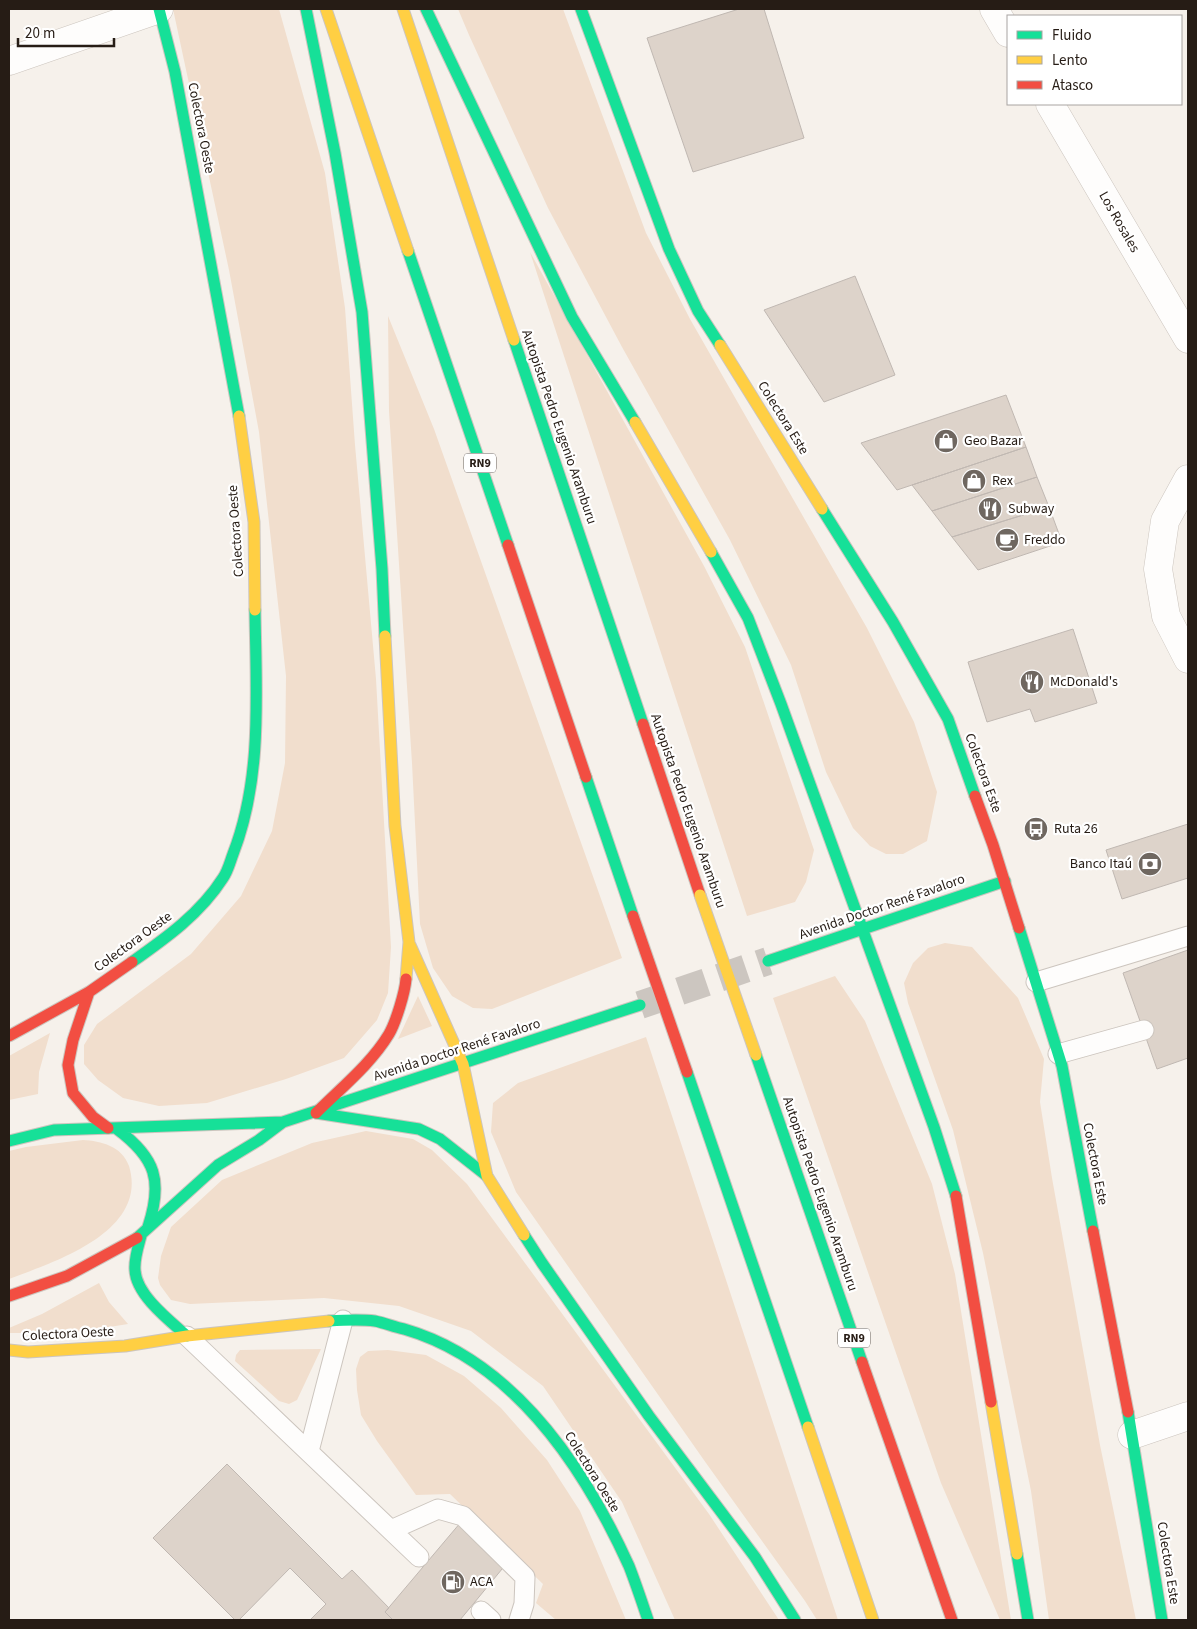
<svg xmlns="http://www.w3.org/2000/svg" width="1197" height="1629" viewBox="0 0 1197 1629" font-family="'Source Sans 3',sans-serif">
  <style>
    .green { fill: #f1decd }
    .building { fill: #ddd3ca; stroke: #c0b8b2 }
    .lines { fill: none; stroke-linecap: round; stroke-linejoin: round }
    .secondary-tunnel { stroke: #ccc6c0; stroke-width: 28; stroke-dasharray: 28 14; stroke-linecap: butt }
    .lane-casing { stroke: #ccc5be; stroke-width: 21 }
    .street-casing { stroke: #ccc5be; stroke-width: 29 }
    .fast-casing { stroke: #ccc5be; stroke-width: 13 }
    .slow-casing { stroke: #ccc5be; stroke-width: 13 }
    .jam-casing { stroke: #ccc5be; stroke-width: 13 }
    .lane { stroke: #fefdfc; stroke-width: 19 }
    .street { stroke: #fefdfc; stroke-width: 28 }
    .fast { stroke: #16e098; stroke-width: 11 }
    .slow { stroke: #ffcf43; stroke-width: 11 }
    .jam { stroke: #f24e42; stroke-width: 11 }
    .slow-bridge-casing { stroke: #ccc5be; stroke-width: 13; stroke-linecap: butt }
    .jam-bridge-casing { stroke: #ccc5be; stroke-width: 13; stroke-linecap: butt }
    .slow-bridge { stroke: #ffcf43; stroke-width: 11 }
    .jam-bridge { stroke: #f24e42; stroke-width: 11 }
    .labels { text-anchor: middle; dominant-baseline: central; stroke-width: 4.5; stroke-linejoin: round; paint-order: stroke }
    .shield { fill: #fff; stroke: #67605b; stroke-width: 1 }
    .shield-label { font-size: 12px; font-weight: bold; fill: #261c15 }
    .street-label { font-size: 14px; fill: #261c15; stroke: #fff }
    .poi-label { font-size: 14px; fill: #261c15; stroke: #fff; text-anchor: start }
  </style>
  <rect width="100%" height="100%" fill="#f6f1eb"/>
  <!-- green -->
  <path class="green" d="M173,9H279L325,173L345,308L355,445L376,679L391,947L388,993L377,1020L344,1058L286,1079L207,1103L159,1106L123,1098L98,1080L84,1064V1045L97,1024L191,954L241,896L272,831L285,763L286,676L259,432L229,270Z
    M458,9H563L646,233L690,319L867,628L914,722L937,792L927,841L903,854H886L870,846L853,828L826,772L791,665L730,540L622,347L548,208L469,35Z
    M530,252L704,566L745,647L814,850L806,882L795,902L747,916Z
    M388,316L434,429L622,958L492,1009L473,1008L452,996L433,968L420,924L412,763L389,411Z
    M945,943L972,947L1018,998L1044,1059L1040,1102L1052,1178L1100,1445L1136,1620H1049L1031,1491L983,1253L953,1130L908,1003L904,983L913,963L928,948Z
    M835,976L865,1021L932,1184L955,1274L1011,1620H1000L941,1483L773,998Z
    M418,996L432,1026L398,1039Z
    M50,1033L39,1072L38,1094L9,1100V1056Z
    M646,1037L838,1620H817L805,1601L706,1463L516,1192L491,1132L493,1103L518,1083Z
    M366,1131L413,1139L432,1150L467,1184L709,1514L779,1620H675L622,1502L543,1386L471,1331L399,1306L324,1298L190,1304L171,1300L160,1285L158,1278L161,1256L171,1227L222,1180L312,1143Z
    M83,1140C101,1141 122,1146 129,1166C149,1232 54,1262 9,1279V1151L26,1147Z
    M99,1283L109,1302L128,1324L72,1333H9V1328L42,1314Z
    M321,1349L297,1400L289,1404L279,1401L235,1361L236,1355L240,1350Z
    M388,1350L426,1355L464,1376L501,1408L547,1460L580,1511L626,1620H556L536,1603L543,1584L450,1494L416,1495L377,1441L361,1415L357,1390L356,1369L360,1357L368,1351Z"/>
  <!-- building -->
  <path class="building" d="M739,9H764L804,138L693,172L647,38Z
    M855,276L895,375L824,402L764,310Z
    M1006,395L1026,447L897,490L861,443Z
    M1026,447L1037,477L932,511L912,485Z
    M1037,477L1049,507L952,537L932,511Z
    M1049,507L1062,542L978,570L952,537Z
    M1073,629L1097,703L1035,722L1030,709L987,722L968,662Z
    M1188,824V878L1122,899L1106,850Z
    M1188,950V1058L1157,1069L1123,973Z
    M227,1464L342,1579L352,1570L389,1608L385,1612L393,1620H310L326,1604L290,1568L239,1620H235L153,1538Z
    M461,1522L507,1563L460,1620H393L385,1612Z"/>
  <g class="lines">
    <!-- secondary-tunnel -->
    <path class="secondary-tunnel" d="M640,1005L768,961"/>
    <!-- lane casing -->
    <g class="lane-casing">
      <path id="lane" d="M1036,982L1188,936
        M1058,1054L1144,1030
        M187,1336L419,1557
        M309,1451L343,1320
        M391,1530L438,1509L463,1516L525,1577L524,1604L519,1620
        M481,1611L491,1620"/>
    </g>
    <!-- street casing -->
    <g class="street-casing">
      <path id="street" d="M994,9L1008,33
        M9,61L159,9
        M1050,104L1188,339
        M1188,479L1165,521L1158,569L1166,616L1188,659
        M1132,1435L1188,1416"/>
    </g>
    <!-- fast casing -->
    <g class="fast-casing">
      <path id="fast" d="M159,9L175,72L239,416
        M306,9L335,153L362,312L382,569L385,636
        M426,9L572,317L635,422
        M581,9L669,249L698,311L720,345
        M408,251L508,545
        M514,340L643,724
        M822,509L893,622L948,719L975,796
        M711,552L748,618L781,704L934,1127L956,1196
        M586,777L633,916
        M1019,928L1062,1066L1093,1231
        M768,961L1005,881
        M132,962C166,938 200,914 223,878C228,871 230,862 233,854C263,777 256,691 255,610
        M756,1055L862,1362
        M687,1072L808,1427
        M316,1113L419,1129L440,1139L487,1176
        M117,1129C156,1158 163,1181 148,1227
        M9,1141L54,1130L283,1122L640,1005
        M524,1235L542,1263L649,1416L755,1557L795,1620
        M141,1236C138,1247 134,1259 135,1270C136,1295 170,1321 187,1336
        M137,1238L218,1165L259,1140L283,1122
        M329,1321C344,1320 360,1319 375,1321C385,1323 394,1327 404,1329C514,1361 584,1467 629,1566C636,1584 642,1602 648,1620
        M1128,1412L1162,1620
        M1017,1554L1028,1620"/>
    </g>
    <!-- slow casing -->
    <g class="slow-casing">
      <path id="slow" d="M326,9L408,251
        M403,9L514,340
        M720,345L822,509
        M239,416L254,522L255,610
        M635,422L711,552
        M385,636L395,826L409,942L406,979
        M410,945L463,1064L487,1176L524,1235
        M9,1350L28,1352L125,1346L187,1336L329,1321
        M991,1402L1017,1554
        M808,1427L873,1620"/>
    </g>
    <!-- jam casing -->
    <g class="jam-casing">
      <path id="jam" d="M508,545L586,777
        M643,724L700,895
        M975,796L993,845L1019,928
        M89,992L73,1040L68,1065L73,1093L93,1117L108,1128
        M9,1036L89,992L132,962
        M316,1113C341,1088 371,1064 389,1034C396,1022 405,992 406,979
        M956,1196L991,1402
        M1093,1231L1128,1412
        M9,1296L67,1276L137,1238
        M862,1362L952,1620"/>
    </g>
    <!-- lane -->
    <use href="#lane" class="lane"/>
    <!-- street -->
    <use href="#street" class="street"/>
    <!-- fast -->
    <use href="#fast" class="fast"/>
    <!-- slow -->
    <use href="#slow" class="slow"/>
    <!-- jam -->
    <use href="#jam" class="jam"/>
    <!-- slow-bridge casing -->
    <g class="slow-bridge-casing">
      <path id="slow-bridge" d="M700,895L756,1055"/>
    </g>
    <!-- jam-bridge casing -->
    <g class="jam-bridge-casing">
      <path id="jam-bridge" d="M633,916L687,1072"/>
    </g>
    <!-- slow-bridge -->
    <use href="#slow-bridge" class="slow-bridge"/>
    <!-- jam-bridge -->
    <use href="#jam-bridge" class="jam-bridge"/>
  </g>
  <!-- icons -->
  <defs>
    <g id="shop-disc" transform="scale(1.25)"><circle r="9.5" fill="#6f6760" stroke="#fff"/><path d="M-5-2.5h2.3a2.7 3.5 0 0 1 5.4 0H5L5.5 6h-11ZM-1.5-2.5h3a1.5 2.3 0 0 0-3 0Z" fill="#fff"/></g>
    <g id="restaurant-disc" transform="scale(1.25)"><circle r="9.5" fill="#6f6760" stroke="#fff"/><path d="M-5-6h1v4h1v-4h1v4h1v-4h1v5L-1.5 .5V6h-2V.5L-5-1ZM5-6V6H3V1.5H1.5Q1.5-4 5-6Z" fill="#fff"/></g>
    <g id="cafe-disc" transform="scale(1.25)"><circle r="9.5" fill="#6f6760" stroke="#fff"/><path d="M-5.5-4.5H6V0H3Q3 3.5 0 3.5H-2.5Q-5.5 3.5-5.5 0ZM3-3.2v2h1.7v-2ZM-6 4.5H4V6H-6Z" fill="#fff"/></g>
    <g id="bus-disc" transform="scale(1.25)"><circle r="9.5" fill="#6f6760" stroke="#fff"/><path d="M-5-6H5V4H4V6H2V4H-2V6H-4V4H-5ZM-3.5-4V0h7V-4ZM-3.5 1.2v1.5H-2V1.2ZM2 1.2v1.5H3.5V1.2Z" fill="#fff"/></g>
    <g id="bank-disc" transform="scale(1.25)"><circle r="9.5" fill="#6f6760" stroke="#fff"/><path d="M-6-4H6V4H-6ZM0-2.3a2.3 2.3 0 1 0 0 4.6a2.3 2.3 0 1 0 0-4.6Z" fill="#fff"/></g>
    <g id="fuel-disc" transform="scale(1.25)"><circle r="9.5" fill="#6f6760" stroke="#fff"/><path d="M-5.5-6h7V0h2V4h1.3V-2.5L3-4.5l.8-.8L6-3V5H2.5V1h-1V6h-7ZM-4.2-4.7v3.2H.2V-4.7Z" fill="#fff"/></g>
  </defs>
  <g fill-rule="evenodd">
    <use href="#shop-disc" x="946" y="441"/>
    <use href="#shop-disc" x="974" y="481"/>
    <use href="#restaurant-disc" x="990" y="509"/>
    <use href="#cafe-disc" x="1007" y="540"/>
    <use href="#restaurant-disc" x="1032" y="682"/>
    <use href="#bus-disc" x="1036" y="829"/>
    <use href="#bank-disc" x="1150" y="864"/>
    <use href="#fuel-disc" x="453" y="1582"/>
  </g>
  <g class="labels">
    <!-- shield labels -->
    <g class="shield">
      <rect x="464" y="453.5" width="32" height="19" rx="4"/>
      <rect x="838" y="1328.5" width="32" height="19" rx="4"/>
    </g>
    <g class="shield-label">
      <text x="480" y="463">RN9</text>
      <text x="854" y="1338">RN9</text>
    </g>
    <!-- street labels -->
    <g class="street-label">
      <text transform="translate(201 128) rotate(79)">Colectora Oeste</text>
      <text transform="translate(1119 222) rotate(60)">Los Rosales</text>
      <text transform="translate(783 418) rotate(58)">Colectora Este</text>
      <text transform="translate(559 427) rotate(71)">Autopista Pedro Eugenio Aramburu</text>
      <text transform="translate(236 531) rotate(-94)">Colectora Oeste</text>
      <text transform="translate(983 773) rotate(70)">Colectora Este</text>
      <text transform="translate(688 811) rotate(71)">Autopista Pedro Eugenio Aramburu</text>
      <text transform="translate(882 907) rotate(-19)">Avenida Doctor René Favaloro</text>
      <text transform="translate(133 942) rotate(-36)">Colectora Oeste</text>
      <text transform="translate(457 1050) rotate(-18)">Avenida Doctor René Favaloro</text>
      <text transform="translate(1095 1164) rotate(79)">Colectora Este</text>
      <text transform="translate(820 1194) rotate(71)">Autopista Pedro Eugenio Aramburu</text>
      <text transform="translate(68 1334) rotate(-3)">Colectora Oeste</text>
      <text transform="translate(592 1472) rotate(58)">Colectora Oeste</text>
      <text transform="translate(1168 1563) rotate(81)">Colectora Este</text>
    </g>
    <!-- poi labels -->
    <g class="poi-label">
      <text x="964" y="441">Geo Bazar</text>
      <text x="992" y="481">Rex</text>
      <text x="1008" y="509">Subway</text>
      <text x="1024" y="540">Freddo</text>
      <text x="1050" y="682">McDonald's</text>
      <text x="1054" y="829">Ruta 26</text>
      <text x="1132" y="864" text-anchor="end">Banco Itaú</text>
      <text x="470" y="1582">ACA</text>
    </g>
  </g>
  <!-- border -->
  <rect width="1197" height="1629" fill="none" stroke="#261c15" stroke-width="20"/>
  <!-- legend -->
  <rect x="1007" y="15" width="175" height="90" fill="#ffffff" stroke="#a8a4a1"/>
  <rect x="1017" y="31" width="25" height="8" fill="#16e098" stroke="#a8a4a1"/>
  <text x="1052" y="40" font-size="15" fill="#261c15">Fluido</text>
  <rect x="1017" y="56" width="25" height="8" fill="#ffcf43" stroke="#a8a4a1"/>
  <text x="1052" y="65" font-size="15" fill="#261c15">Lento</text>
  <rect x="1017" y="81" width="25" height="8" fill="#f24e42" stroke="#a8a4a1"/>
  <text x="1052" y="90" font-size="15" fill="#261c15">Atasco</text>
  <!-- scale -->
  <path d="M18 38v8h96v-8" fill="none" stroke="#261c15" stroke-width="2.5"/>
  <text x="25" y="38" font-size="15" fill="#261c15" stroke="#ffffff" stroke-width="4" paint-order="stroke">20 m</text>
</svg>
